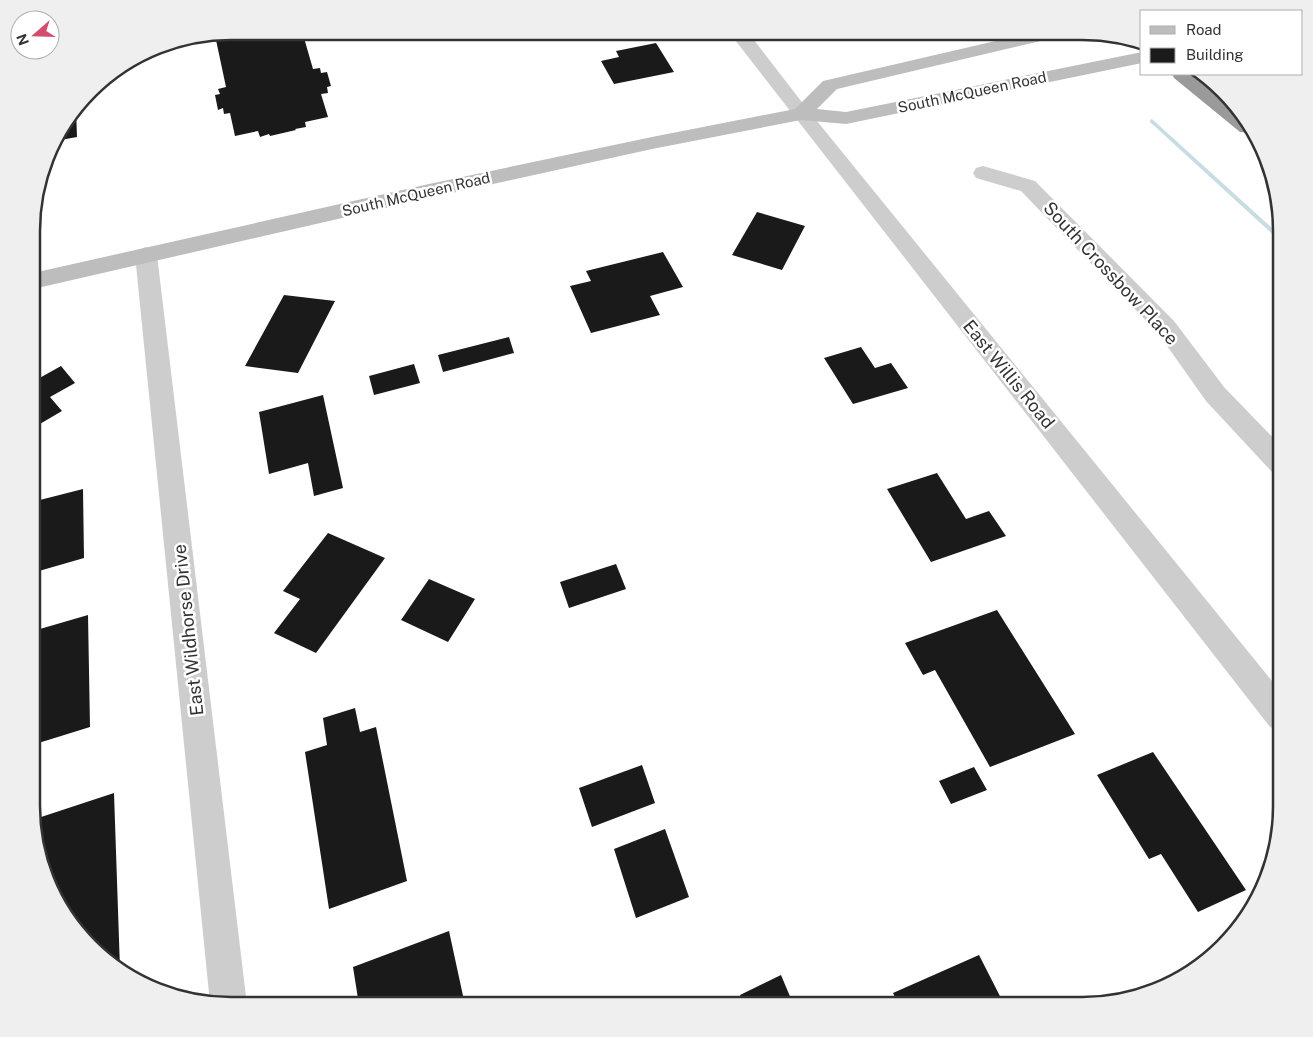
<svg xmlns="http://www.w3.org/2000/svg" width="1313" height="1037" viewBox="0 0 1313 1037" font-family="'Public Sans',sans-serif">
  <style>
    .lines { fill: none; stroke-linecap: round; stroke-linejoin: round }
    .stream { fill: #c7dde2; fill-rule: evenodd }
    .building { fill: #1a1a1a }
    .minor { fill: #cdcdcd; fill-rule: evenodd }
    .secondary { fill: #bdbdbd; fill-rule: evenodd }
    .motorway { fill: #9a9a9a; fill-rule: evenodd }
    .labels { text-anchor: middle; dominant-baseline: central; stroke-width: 5; stroke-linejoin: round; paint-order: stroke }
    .far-street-label { font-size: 15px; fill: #333; stroke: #fff }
    .street-label { font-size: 18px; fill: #333; stroke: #fff }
    .rim { fill: none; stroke: #333; stroke-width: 2.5 }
  </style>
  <rect width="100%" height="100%" fill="#fff"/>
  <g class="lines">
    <!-- stream -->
    <path class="stream" d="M1152,119L1282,237V243L1150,122V120Z"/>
  </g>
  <!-- building -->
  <path class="building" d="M249,31H302L313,69L320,68L321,73L327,72L331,86L327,87L328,93L321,94L328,117L305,122L306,127L295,129L296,130L270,136L269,134L260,137L258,131L235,136L230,113L224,114L223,108L218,110L215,95L220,94L218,89L226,87L216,40L249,33Z
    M656,43L674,72L614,84L601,61L619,57L616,51Z
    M76,109L77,137L55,141L58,132Z
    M757,212L805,226L782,270L732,255Z
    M663,252L683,287L650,296L660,315L591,333L570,286L591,281L586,271Z
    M284,295L335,301L298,373L245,366Z
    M509,337L514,353L443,372L438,355Z
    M861,347L875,368L891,363L908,388L853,404L824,358Z
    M414,364L420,383L374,395L369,376Z
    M61,366L75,383L50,397L62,411L33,428V375L36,380Z
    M323,395L343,488L314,496L308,463L269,474L259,412Z
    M937,473L966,519L989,511L1006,536L931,562L887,489Z
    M83,489L84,558L32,573V502Z
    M328,533L385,558L316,653L274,633L300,599L283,591Z
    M616,564L626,589L569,608L560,582Z
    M429,579L475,599L448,642L401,620Z
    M997,610L1075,734L990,767L935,670L923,675L905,643Z
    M88,615L90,727L32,745L33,631Z
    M355,708L360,732L376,727L407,881L329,909L305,752L327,745L323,718Z
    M1153,752L1246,890L1198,912L1161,854L1149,859L1097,775Z
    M642,765L655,803L592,827L579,788Z
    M974,767L987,790L951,804L939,781Z
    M114,793L120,969L99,956L52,894L32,820Z
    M665,829L689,897L636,918L614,849Z
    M449,931L465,1005H359L353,967Z
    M979,955L1005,1006H899L893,993Z
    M781,975L794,1006H744L740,995Z"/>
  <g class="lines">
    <!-- minor -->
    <path class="minor" d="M728,31H747L808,110L1281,692V731L1270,727Z
      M983,166L1035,181L1174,321L1224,387L1282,447V476L1273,473L1206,401L1158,333L1021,191L976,178L973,173L976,168Z
      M146,247L154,250L157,255L247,1005L210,1003L135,255L138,250Z"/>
    <!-- secondary -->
    <path class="secondary" d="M1034,32H1065L1062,36L837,89L817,109L846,112L1142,52V63L846,124L801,120L652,149L429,198L33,289V273L429,184L652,137L795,109L823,81Z"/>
    <!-- motorway -->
    <path class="motorway" d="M1172,74H1192L1231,105L1251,133L1240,132L1174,78Z"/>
  </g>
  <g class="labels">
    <!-- far-street labels -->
    <g class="far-street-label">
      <text transform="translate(972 92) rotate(-12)">South McQueen Road</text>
      <text transform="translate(416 194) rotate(-13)">South McQueen Road</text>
    </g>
    <!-- street labels -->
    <g class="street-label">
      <text transform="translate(1111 273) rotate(47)">South Crossbow Place</text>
      <text transform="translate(1009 374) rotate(51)">East Willis Road</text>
      <text transform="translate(188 630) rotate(-96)">East Wildhorse Drive</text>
    </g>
  </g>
  <!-- crop -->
  <path d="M0 0H1313V1037H0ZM231 40H1082A191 191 0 0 1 1273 231V806A191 191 0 0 1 1082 997H231A191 191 0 0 1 40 806V231A191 191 0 0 1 231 40Z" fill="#efefef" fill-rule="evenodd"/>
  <path class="rim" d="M231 40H1082A191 191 0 0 1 1273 231V806A191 191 0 0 1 1082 997H231A191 191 0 0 1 40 806V231A191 191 0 0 1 231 40Z"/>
  <!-- legend -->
  <rect x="1140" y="10" width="162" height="65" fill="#ffffff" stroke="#adadad"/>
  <rect x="1150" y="26" width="25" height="8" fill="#bdbdbd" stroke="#adadad"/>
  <text x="1186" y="35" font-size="15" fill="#333333">Road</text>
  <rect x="1150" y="48" width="25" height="15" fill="#1a1a1a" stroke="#adadad"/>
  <text x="1186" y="60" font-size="15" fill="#333333">Building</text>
  <!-- north arrow -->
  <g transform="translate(35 35) rotate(250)"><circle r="24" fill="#ffffff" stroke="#adadad"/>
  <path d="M0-4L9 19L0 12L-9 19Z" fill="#d14e6c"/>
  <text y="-8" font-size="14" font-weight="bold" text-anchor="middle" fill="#333333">N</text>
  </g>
</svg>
